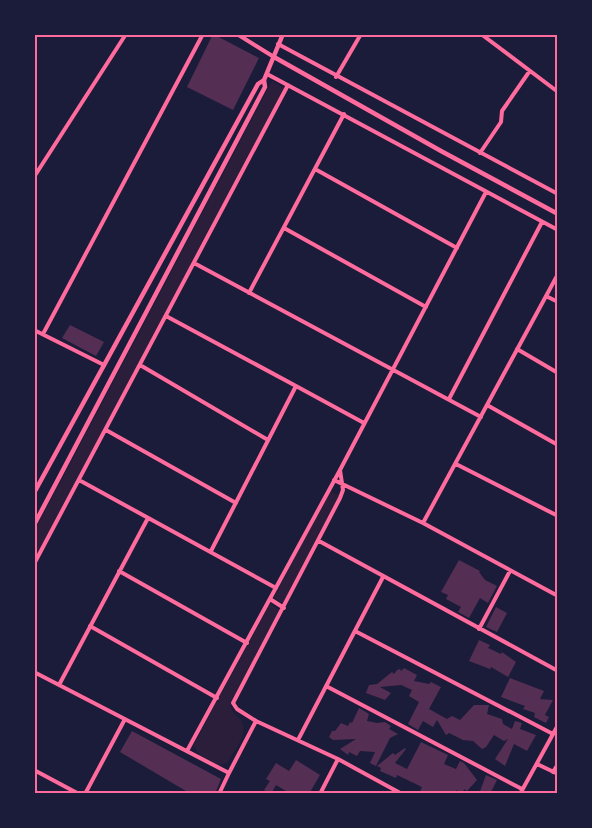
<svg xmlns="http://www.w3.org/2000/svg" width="592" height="828" viewBox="0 0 592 828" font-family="Lora,serif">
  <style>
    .green { fill: #2a1e3b }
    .building { fill: #542f53 }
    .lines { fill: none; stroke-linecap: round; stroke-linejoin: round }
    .minor { stroke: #ff6b9d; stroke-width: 4 }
    .tertiary { stroke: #ff6b9d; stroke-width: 4.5 }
    .neatline { fill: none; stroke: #ff6b9d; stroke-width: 2 }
  </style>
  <rect width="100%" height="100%" fill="#1b1b3a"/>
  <!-- green -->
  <path class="green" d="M272,81L284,88L35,559V530Z
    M330,491L339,495L283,603L274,598Z
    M270,604L280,610L230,703C230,711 235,713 240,719C251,732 234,751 227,763L219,765L200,756L193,746Z"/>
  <!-- building -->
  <path class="building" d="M213,34L259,58L233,110L187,87Z
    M70,325L104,342L96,356L62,338Z
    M459,560L480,571L479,572L485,580L497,586L488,603L480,598L469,618L458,612L461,607L446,599L448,595L441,592Z
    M496,607L507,613L497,632L486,627Z
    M479,640L490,645L488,648L501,654L502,652L516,662L508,677L491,667L490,669L469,661Z
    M404,668L417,675L414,681L429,684L431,682L441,687L429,709L447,719L452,716L460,720L474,705H489L487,714L502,719L503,724L512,729L515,721L522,723L520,729L536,735L527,751L514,744L505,766L495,759L508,739L504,741L494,735L486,747L482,749L473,741L463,740L449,733L446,735L437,720L433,727L423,721L418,730L408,724L419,702L409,696L412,690L401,685L380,687L391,693L385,700L366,693L369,685L377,684L392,672L394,674L397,670L400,669L401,671Z
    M510,678L544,691L540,699L553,700L545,715L549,717L546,723L534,717L535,713L523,709L525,706L501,697Z
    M359,708L369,714L367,721L377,723L385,722L391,726L389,729L398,734L390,738L376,766L370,763L375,752L360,751L357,756L349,752L348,755L340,749L356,739L333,740L329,737L332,731H335L341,723L348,726L350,722L352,723Z
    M132,731L221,779L215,794H191L120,752Z
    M421,742L448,755L444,764L456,769L460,761L464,763L477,780L467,791L464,789L463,794L456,790L455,794H419L422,787L397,775L396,778L380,771L381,768L377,766L393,753L395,755L405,748L406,749L395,763L407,769Z
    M296,760L320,775L309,794H291L276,785L271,794L264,790L270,781L266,779L276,763L289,771Z
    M486,775L497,780L490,794H479Z"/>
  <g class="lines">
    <!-- minor -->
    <path class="minor" d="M237,34L274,57
      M481,34L558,92
      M278,44L558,194
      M267,74L558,230
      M336,77L361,34
      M480,153L501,122L502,111L529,72
      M315,169L457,248
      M34,177L126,34
      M284,228L426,307
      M194,263L481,417
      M249,293L344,114
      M546,296L558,302
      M166,316L296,386
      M34,330L104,365
      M43,334L203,34
      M517,349L558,373
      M140,365L268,440
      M449,399L542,222
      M487,405L558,445
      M106,430L236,503
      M456,464L558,516
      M340,470L343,490L340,498L233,703L237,709L256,721L338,759L402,794
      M79,480L276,588
      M334,480L423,523L558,596
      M423,523L558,274
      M319,541L558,671
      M211,551L296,386L364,423
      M34,564L288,85
      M119,571L247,643
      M270,599L284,608
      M90,626L217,698
      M479,629L510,571
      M355,631L553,734
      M34,672L229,773L256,721
      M59,685L148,518
      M326,686L522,789
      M298,740L383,577
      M187,751L340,470L486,192
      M537,764L558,774
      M34,770L79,794
      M553,772L558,764
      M85,794L125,719
      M219,794L229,773
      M320,794L338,759
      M520,794L558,725"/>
    <!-- tertiary -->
    <path class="tertiary" d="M274,57L441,151L558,214
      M264,80L283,34
      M34,493L258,84L264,80L265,87L34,525"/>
  </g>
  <!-- border -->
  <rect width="592" height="828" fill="none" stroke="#1b1b3a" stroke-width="72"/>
  <rect x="36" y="36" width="520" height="756" class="neatline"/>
</svg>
